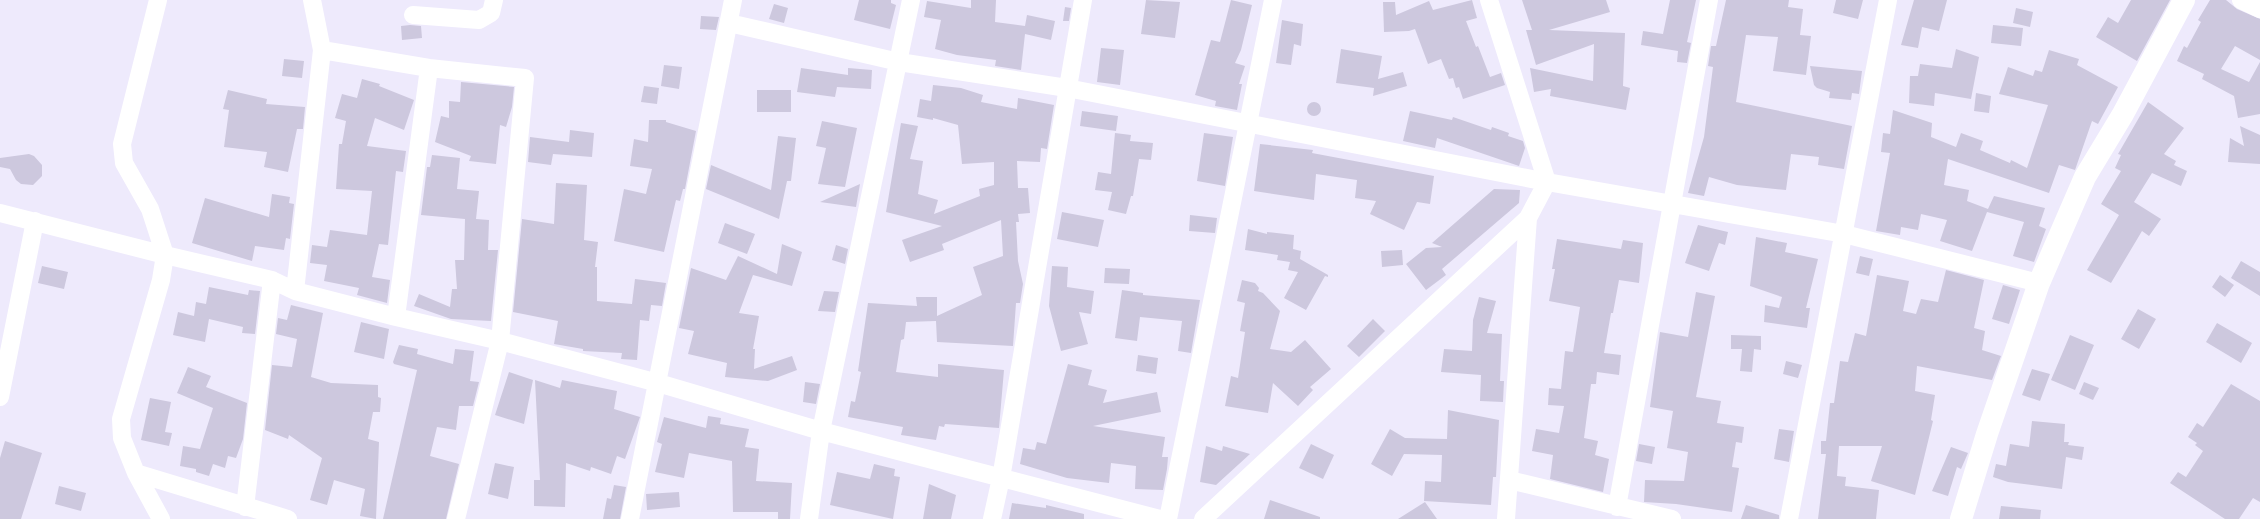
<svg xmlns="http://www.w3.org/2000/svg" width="2260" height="519" viewBox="0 0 2260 519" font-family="'Nunito Sans',sans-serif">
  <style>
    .building { fill: #cdc8de }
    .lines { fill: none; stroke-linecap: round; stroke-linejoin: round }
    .minor { stroke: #fff; stroke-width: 18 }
    .major { stroke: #fff; stroke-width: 22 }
  </style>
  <rect width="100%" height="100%" fill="#eeeafc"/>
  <!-- building -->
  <path class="building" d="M859,0H891V3L896,5L890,29L854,20Z
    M971,0H996L995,22L1025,26L1027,15L1055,21L1051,40L1025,34L1021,70L995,66L996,60L957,55L935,49L941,20L924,17L927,1L971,8Z
    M1146,0L1180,2L1175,38L1141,34Z
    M1231,0L1252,5L1241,50L1235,63L1245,66L1239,84H1242L1237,110L1215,106L1216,101L1195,95L1211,40L1220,42Z
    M1472,0L1477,18L1466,21L1476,47L1478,46L1490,77L1501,73L1505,85L1463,99L1459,87L1456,88L1453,78L1449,79L1441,59L1428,64L1415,29L1409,31L1384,32L1383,2H1395L1396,15L1429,1L1433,10Z
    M1522,0H1606L1610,12L1549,30L1625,33L1623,86L1630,88L1626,110L1550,96L1551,89L1534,92L1530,68L1593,81L1594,44L1536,65L1526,30H1532Z
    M1670,0H1696L1687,42L1691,43L1687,63L1677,62L1678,51L1641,45L1643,31L1663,34Z
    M1726,0H1789L1788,7L1803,9L1800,35L1811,36L1806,75L1773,71L1778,37L1746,35L1736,102L1852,126L1844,169L1818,165L1819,157L1791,154L1786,190L1737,185L1709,177L1704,196L1688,193L1704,137L1713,67L1708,66L1711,46H1716Z
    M1836,0H1863L1858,19L1833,13Z
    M1914,0H1947L1939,31L1922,27L1918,48L1901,45Z
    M2131,0H2170L2137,61L2096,37L2108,17L2118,23Z
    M2210,0H2226L2237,9L2260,19V60L2235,46L2221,69L2249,82L2260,62V114L2238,118L2234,96L2202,79L2204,74L2177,61L2184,46L2187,48L2201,22L2198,20Z
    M774,4L788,8L784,23L769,19Z
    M1065,7L1071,8L1069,21H1063Z
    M2016,8L2033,12L2030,27L2013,23Z
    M701,16L719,17L716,30L700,29Z
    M1282,20L1303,24L1301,46L1294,44L1291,65L1276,63Z
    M410,25L421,26L422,38L402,40L401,26Z
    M1993,25L2023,28L2021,46L1991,43Z
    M1101,48L1124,50L1120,85L1097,82Z
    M1341,49L1382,56L1378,79L1403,72L1407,86L1373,96L1374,88L1336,83Z
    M1956,49L1979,57L1971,99L1935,93L1934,106L1909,103L1910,76H1918L1920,64L1952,68Z
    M2049,50L2079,59L2077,65L2118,87L2098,124L2092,121L2075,170L2059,165L2049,193L1948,159L1944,185L1969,190L1967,201L1988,209L1994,196L2045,208L2039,226L2046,229L2034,262L2013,256L2024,222L1987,212L1972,251L1940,241L1947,220L1921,214L1918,230L1901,227L1900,235L1876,231L1890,153L1881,152L1883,133L1890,134L1893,110L1932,123L1931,137L1956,147L1961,133L1983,141L1980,150L2010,163L2011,160L2027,168L2048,105L1999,94L2008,67L2033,76L2035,70L2042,72Z
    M284,59L304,61L302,78L282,76Z
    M664,65L682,67L679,89L661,86Z
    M1810,66L1862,71L1859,94L1852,93L1851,100L1829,98L1830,92L1817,88L1814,85Z
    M801,68L848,75V68L872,70L871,89L837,87L835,97L797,92Z
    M362,79L380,84L379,86L414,100L404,130L375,118L367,146L406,151L403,172L396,171L388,245L379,244L372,277L390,280L387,303L357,295L359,288L324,281L327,265L310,263L312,245L327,247L330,230L367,235L372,191L336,189L339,144H342L346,121L335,118L342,94L357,98Z
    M461,82L514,87L512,107L506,127L500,125L496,164L469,161L471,156L435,142L441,116L449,118V101L460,102Z
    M933,85L961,88L983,95L981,102L1017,109L1018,98L1054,105L1047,149L1041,148L1040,162L1017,161L1018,188H1028L1030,213L1018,214L1019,222H1016L1018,261L1023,284L1020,303H1016L1013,346L937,342L936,321L906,322L904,339L901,340L896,372L938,377V364L1004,370L999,428L945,424L944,427L939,426L936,440L901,435L903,427L848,417L851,401L855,402L861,372L858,371L868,303L917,306L916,297H937V316L982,295L973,267L1003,256L1001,220L942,244L944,250L910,262L902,240L942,226L886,212L901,123L918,126L910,159L923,161L918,194L938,200L934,214L980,196L979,189L994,185V162L962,164L958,125L933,118V120L917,117L920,99L931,101Z
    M644,86L659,88L657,104L641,102Z
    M228,90L267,99L266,104L305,107L303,129H297L288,172L264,167L267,152L224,147L229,110L223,109Z
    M757,90H791V112H757Z
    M1976,93L1991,96L1989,113L1974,111Z
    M2148,102L2184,128L2164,154L2176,161L2174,165L2187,171L2181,186L2152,173L2134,202L2161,219L2149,236L2142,231L2111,283L2087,270L2119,215L2101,204L2121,171L2115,168L2121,155L2118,154Z
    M1307 109a7 7 0 1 1 14 0a7 7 0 1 1-14 0Z
    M1082,111L1118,116L1116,131L1080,126Z
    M1410,111L1452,120L1453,117L1491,130L1492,127L1509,133L1508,136L1523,141L1525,148L1519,166L1437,138L1435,148L1403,141Z
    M649,120H666V122L696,131L685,189H683L680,201L676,200L664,252L614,241L624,189L646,194L652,169L630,166L634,139L648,142Z
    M822,121L857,128L845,187L818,184L826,148L816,146Z
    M2240,126L2260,135V164L2228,162L2230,138L2244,146Z
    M570,130L594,133L592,157L553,154L551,165L528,162L530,137L569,142Z
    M1115,133L1131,135L1130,141L1153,143L1151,160L1139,159L1133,196H1131L1126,214L1108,210L1112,192L1095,190L1098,172L1111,174Z
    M1204,133L1233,137L1225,186L1197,181Z
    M778,136L796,138L791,181H787L779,219L706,189L711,165L771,190Z
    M1260,144L1313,150L1312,153L1434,176L1430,204L1417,202L1404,230L1370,214L1376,201L1355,198L1357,180L1316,174L1314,200L1254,191Z
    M29,154L34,156L42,165V176L33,185L21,184L16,180L10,169L0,167V158Z
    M432,155L460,158L457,189L479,191L476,219L489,220L488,250H498L491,321L451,319L414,306L419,294L450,307L452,289H457L455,260H464L465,219L421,215L427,167H430Z
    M556,183L587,185L584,240L598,242L595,267H597V301L632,304L635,279L666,283L662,306L651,305L649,321L640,320L637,360L621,359L622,353L583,351V349L554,344L558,321L513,312L522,219L554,224Z
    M860,184L856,207L820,202Z
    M1494,189L1520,190L1519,203L1442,269L1446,275L1426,290L1406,264L1426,248L1442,247L1432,243Z
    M272,194L290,197L289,203L294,204L290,239L286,238L284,250L255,246L252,261L192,243L205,198L269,217Z
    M1062,212L1104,220L1098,247L1057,239Z
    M1190,215L1217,218L1215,233L1189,231Z
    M725,223L755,234L747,254L718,243Z
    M1698,225L1728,232L1725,245L1719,243L1709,271L1685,263Z
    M1248,229L1267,234V232L1294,235L1293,249L1301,251L1300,259L1328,275V277L1325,276L1306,310L1284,298L1298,272L1288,270L1290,262L1277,260L1278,255L1245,250Z
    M1756,237L1787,243L1785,252L1818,259L1806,308H1810L1807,328L1764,322L1765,305L1779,308L1782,297L1750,286Z
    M1557,239L1621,249L1623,240L1643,243L1639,283L1619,280L1613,313H1611L1604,353L1621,355L1619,375L1597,372L1596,384H1591L1584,438L1598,441L1595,455L1609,459L1603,492L1550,479L1553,455L1532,451L1536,429L1559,433L1564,406L1548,405L1549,388L1561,389L1565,351L1573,352L1580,307L1549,301L1555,269H1552Z
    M782,244L802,252L792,286L753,275L739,313L759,316L753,349H755L754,369L792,356L797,370L768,381L725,377L727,363L688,354L694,331L679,328L691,268L726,280L738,256L777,274Z
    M836,245L848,249L845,264L832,260Z
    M1402,250L1403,265L1382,267L1381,251Z
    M1860,256L1873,259L1869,276L1856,273Z
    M2241,261L2260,272V296L2231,278Z
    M42,266L68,272L64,289L38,283Z
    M1052,266L1068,267L1067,287L1094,291L1091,314L1079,312L1088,344L1061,351L1049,306Z
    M1105,268L1130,269L1129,284L1104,283Z
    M1946,270L1984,280L1974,328L1985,331L1982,350L2001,356L1992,380L1917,366L1915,391L1935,395L1931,420L1933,421L1915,495L1871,481L1882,446H1839L1837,476L1846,477L1845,486L1879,490L1876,519H1818L1826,454H1821V441H1826L1830,403H1834L1840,361L1848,362L1855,333L1866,336L1877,275L1909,281L1903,311L1916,314L1921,299L1938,302Z
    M2220,275L2234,285L2225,297L2212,287Z
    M1242,280L1255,283L1259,288L1258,291L1263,293L1280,311L1270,349L1291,352L1305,340L1331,369L1310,387L1313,390L1298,406L1273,383L1268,413L1225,406L1231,376L1238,378L1245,332L1240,331L1245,303L1237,301Z
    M2003,285L2020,290L2009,324L1992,319Z
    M209,287L248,295L249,290L260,291L255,334L242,333L243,327L209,319L205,342L173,335L178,312L194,316L196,302L206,304Z
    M1122,290L1143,293V295L1200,300L1191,353L1178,351L1182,321L1140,317L1137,341L1115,338Z
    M824,291L839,292L835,312L818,311Z
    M1696,292L1715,296L1696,397L1721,401L1717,423L1744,427L1742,443L1736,442L1732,467L1739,468L1732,512L1676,504L1644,502L1645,480L1684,481L1688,452L1667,448L1673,411L1650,407L1660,332L1688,337Z
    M1479,297L1496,301L1487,333L1502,334L1500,381H1504L1503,402L1480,401L1481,375L1441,372L1444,349L1472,351L1473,320Z
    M291,305L323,313L311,377L331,383L378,385V397L381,398L380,412H373L368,439L379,442L376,519L360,516L365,489L334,480L327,505L310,500L322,458L289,435L288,439L265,430L272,365L292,367L297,339L276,334L278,318L287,320Z
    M2138,309L2156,319L2139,349L2121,339Z
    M1373,319L1385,331L1359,357L1347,346Z
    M361,322L389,329L384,359L354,352Z
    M2217,323L2252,343L2241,363L2206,342Z
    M1731,335L1761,336V350L1754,349L1752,372L1740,371L1742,349H1731Z
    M2070,335L2094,345L2075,390L2051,380Z
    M399,345L418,349L417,354L453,364L455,349L474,351L470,381L479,382L473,406H459L456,430L437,427L430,456L459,464L446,519H383L417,370L394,364L393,362Z
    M1138,355L1158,358L1156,374L1136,371Z
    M1786,361L1802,365L1798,378L1783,374Z
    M1068,364L1092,370L1088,385L1107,390L1103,403L1157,392L1161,412L1093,426L1165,437L1162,457H1168L1167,469L1163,490L1135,489L1136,466L1111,463L1109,483L1067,478L1020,464L1023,448L1035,450L1037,442L1046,444Z
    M188,367L211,376L206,387L247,403L243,439L236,458L228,456L225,468L213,464L209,476L196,472V469L180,466L183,446L200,449L213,408L177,393Z
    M2032,369L2050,374L2040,401L2022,395Z
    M509,372L533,380L524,424L495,415Z
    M535,380L560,388L562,380L617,391L614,409L640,417L625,459L617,456L611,474L591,467L590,471L566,463L565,507L534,506V480H540Z
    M805,382L820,384L816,404L803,402Z
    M2084,382L2099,388L2093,400L2079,394Z
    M2231,384L2260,401V502L2253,498L2239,519H2225L2170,483L2178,472L2186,477L2203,451L2195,445L2197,443L2188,437L2197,423L2203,427Z
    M150,398L171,402L165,432L172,433L169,446L141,440Z
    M1448,410L1499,420L1496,477H1493L1491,505L1424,501L1425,481L1441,482L1442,455L1404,454L1392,476L1371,464L1390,429L1405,438L1447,439Z
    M708,416L721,418L720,424L749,429L745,447L759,449L756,481L792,483L790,519H778V512H733L732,461L689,453L684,478L655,472L662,444L657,442L664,417L706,428Z
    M2032,421L2065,424L2064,442H2069L2068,445L2084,447L2082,460L2066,457L2062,489L2008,482L1993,477L1996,464L2006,466L2010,444L2029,447Z
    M1779,429L1794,431L1789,462L1774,459Z
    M5,441L42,453L21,519H0V458Z
    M1311,444L1334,455L1323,479L1299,468Z
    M1639,444L1655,447L1652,464L1636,461Z
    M1206,446L1222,451L1223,446L1250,454L1216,485L1200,482Z
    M1951,447L1968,453L1961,469L1957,467L1948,496L1932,491Z
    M495,463L514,467L508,499L488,494Z
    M874,464L895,469L894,476L900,477L893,519L830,505L837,472L870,479Z
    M929,484L956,495L951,519H923Z
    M614,485L626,487L620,519H603L607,498L611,499Z
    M59,486L86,493L81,511L55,504Z
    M679,492L680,507L647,510L646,494Z
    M1270,500L1320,517V519H1264Z
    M1425,502L1437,519H1398Z
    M1012,503L1046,508V505L1084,514V519H1009Z
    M1746,505L1779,515V519H1741Z
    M2001,506L2041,510L2040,519H1999Z"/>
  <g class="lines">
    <!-- minor -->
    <path class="minor" d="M158,0L122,144L124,163L150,209L165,255L161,280L121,419L122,438L136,473L161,519
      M1489,0L1547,182L1528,218L1506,519
      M2241,0L2260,9
      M413,15L479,20L491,13L494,0
      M729,23L899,62L1067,88L1547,182L1844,234L2039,283
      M322,50L429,68L525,78L500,341L456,519
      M0,213L165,255L272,280L295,291L396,317L500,341L658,383L821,431L1160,519
      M295,291L322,50L312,0
      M396,317L429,68
      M0,397L35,221
      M136,473L288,519
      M1509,480L1672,519
      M245,507L272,280
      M1617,507L1709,0
      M630,519L733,0
      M809,519L821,431L911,0
      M992,519L1001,478L1083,0
      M1168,519L1273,0
      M1203,519L1528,218
      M1789,519L1888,0"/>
    <!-- major -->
    <path class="major" d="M1961,519L1987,434L2039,283L2085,177L2123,114L2184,0"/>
  </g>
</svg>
